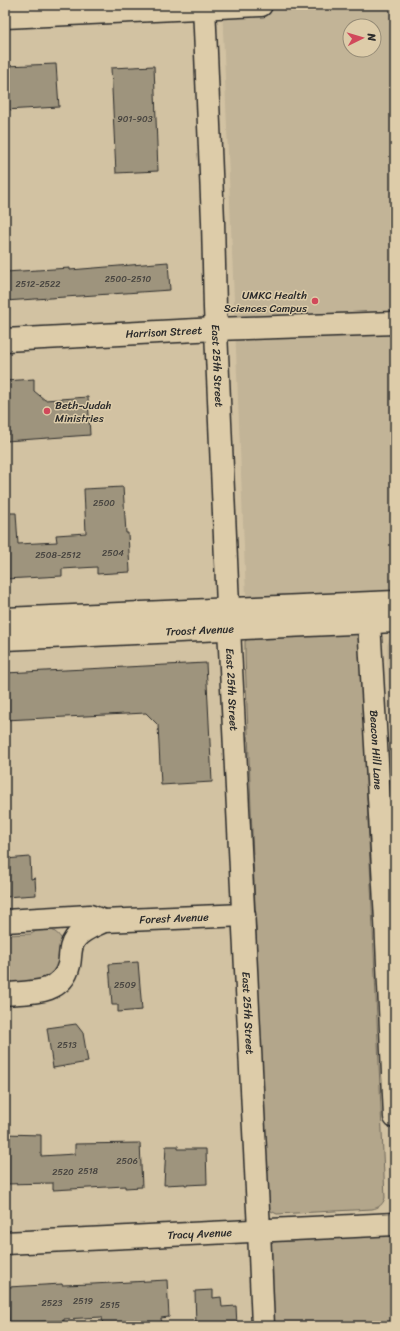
<svg xmlns="http://www.w3.org/2000/svg" width="400" height="1331" viewBox="0 0 400 1331" font-family="Sriracha,sans-serif">
  <style>
    .built { fill: #c2b497; fill-rule: evenodd }
    .green { fill: #b3a68b; stroke: #6f685b }
    .building { fill: #9e947d; stroke: #2b2b2b }
    .lines { fill: none; stroke-linecap: round; stroke-linejoin: round }
    .minor-casing { stroke: #2b2b2b; stroke-width: 25 }
    .major-casing { stroke: #2b2b2b; stroke-width: 25 }
    .minor { stroke: #ddcca9; stroke-width: 22 }
    .major { stroke: #ddcca9; stroke-width: 22 }
    .poi-dot { fill: #d1495b; stroke: #ddcca9; stroke-width: 1.5 }
    .labels { text-anchor: middle; dominant-baseline: central; stroke-width: 3; stroke-linejoin: round; paint-order: stroke }
    .number-label { font-size: 9px; fill: #484540 }
    .poi-label { font-size: 11px; fill: #2b2b2b; stroke: #ddcca9; text-anchor: end }
    .street-label { font-size: 11px; fill: #2b2b2b; stroke: #ddcca9 }
  </style>
  <rect width="100%" height="100%" fill="#d2c2a2"/>
  <filter id="ink" filterUnits="userSpaceOnUse"><feTurbulence type="fractalNoise" baseFrequency=".025" numOctaves="2"/><feDisplacementMap in="SourceGraphic" scale="8" xChannelSelector="R" yChannelSelector="G"/><feConvolveMatrix kernelMatrix="1 2 1 2 8 2 1 2 1" color-interpolation-filters="sRGB"/></filter>
  <g filter="url(#ink)">
    <!-- built -->
    <path class="built" d="M222,5H395V593L248,599L246,596ZM350,26H374V50H350Z
      M395,634V773H391L387,645L390,638Z"/>
    <!-- green -->
    <path class="green" d="M357,634L360,640L385,1198C383,1204 379,1208 372,1209L277,1214L271,1211L267,1204L245,658V641L254,635Z
      M48,928C75,940 61,960 52,979L5,988V935L31,934L40,929Z
      M395,1235V1326H271L267,1242Z"/>
    <!-- building -->
    <path class="building" d="M56,64L59,107L5,110V66Z
      M154,66L158,171L116,173L111,68Z
      M168,262L170,290L5,301V272L70,268V270Z
      M34,379V391L45,400L88,397L90,435L6,441L5,381Z
      M123,487L126,533H128L130,572L97,574V567L62,569V576L5,579V513H16L18,544L57,542L56,535L86,533L84,489Z
      M206,663L212,782L161,785L158,725L146,713L5,720V673Z
      M30,857L31,879L35,878L36,895L5,897V859Z
      M138,962L142,1010L118,1012V1005H112L109,964Z
      M76,1024L83,1033L88,1062L53,1068L47,1028Z
      M5,1134L41,1135V1156L75,1154V1144L140,1143L142,1187L125,1188V1186L53,1190V1183L5,1184Z
      M166,1146H178V1149H206L207,1184L185,1185V1184L164,1185Z
      M167,1280L169,1317L161,1318L162,1326H103L102,1317L64,1319V1321L9,1322L8,1287L62,1284V1285L93,1284Z
      M213,1290V1298L221,1297L222,1307L236,1306L237,1326H196L195,1291Z"/>
    <g class="lines">
      <!-- minor casing -->
      <g class="minor-casing">
        <g id="minor">
          <path id="s1" d="M204,5L213,221L215,308L229,628L259,1230L263,1326"/>
          <path d="M5,17L261,5"/>
          <path id="s2" d="M5,340L216,329L395,323"/>
          <path id="s3" d="M369,622L386,920L395,1117"/>
          <path d="M5,921L90,916L104,921"/>
          <path id="s4" d="M5,994C29,992 62,995 69,965C71,956 69,947 75,939C82,929 94,926 104,921L244,915"/>
          <path id="s5" d="M5,1243L395,1224"/>
        </g>
      </g>
      <!-- major casing -->
      <g class="major-casing">
        <g id="major">
          <path d="M5,619L395,602"/>
          <path id="s6" d="M5,639L395,621"/>
        </g>
      </g>
      <!-- minor -->
      <use href="#minor" class="minor"/>
      <!-- major -->
      <use href="#major" class="major"/>
    </g>
  </g>
  <!-- markers -->
  <g class="poi-dot">
    <circle cx="315" cy="301" r="4"/>
    <circle cx="47" cy="411" r="4"/>
  </g>
  <g class="labels">
    <!-- number labels -->
    <g class="number-label">
      <text x="135" y="119">901-903</text>
      <text x="128" y="279">2500-2510</text>
      <text x="38" y="284">2512-2522</text>
      <text x="104" y="503">2500</text>
      <text x="113" y="553">2504</text>
      <text x="58" y="555">2508-2512</text>
      <text x="125" y="985">2509</text>
      <text x="67" y="1045">2513</text>
      <text x="127" y="1161">2506</text>
      <text x="88" y="1171">2518</text>
      <text x="63" y="1172">2520</text>
      <text x="83" y="1301">2519</text>
      <text x="52" y="1303">2523</text>
      <text x="110" y="1305">2515</text>
    </g>
    <!-- poi labels -->
    <g class="poi-label">
      <text x="307" y="295">UMKC Health<tspan x="307" dy="13">Sciences Campus</tspan></text>
      <text x="55" y="405" text-anchor="start">Beth-Judah<tspan x="55" dy="13">Ministries</tspan></text>
    </g>
    <!-- street labels -->
    <g class="street-label">
      <text stroke="none"><textPath href="#s2" startOffset="159">Harrison Street</textPath></text>
      <text stroke="none"><textPath href="#s1" startOffset="361">East 25th Street</textPath></text>
      <text stroke="none"><textPath href="#s6" startOffset="195">Troost Avenue</textPath></text>
      <text stroke="none"><textPath href="#s1" startOffset="685">East 25th Street</textPath></text>
      <text stroke="none"><textPath href="#s3" startOffset="128">Beacon Hill Lane</textPath></text>
      <text stroke="none"><textPath href="#s4" startOffset="208">Forest Avenue</textPath></text>
      <text stroke="none"><textPath href="#s1" startOffset="1009">East 25th Street</textPath></text>
      <text stroke="none"><textPath href="#s5" startOffset="195">Tracy Avenue</textPath></text>
    </g>
  </g>
  <!-- margin -->
  <rect width="400" height="1331" fill="none" stroke="#ddcca9" stroke-width="20"/>
  <rect x="10" y="10" width="380" height="1311" fill="none" stroke="#2b2b2b" stroke-width="1.5" filter="url(#ink)"/>
  <!-- north arrow -->
  <g transform="translate(362 38) rotate(85)"><circle r="19" fill="#ddcca9" stroke="#968c77"/>
  <path d="M0-3L7 15L0 10L-7 15Z" fill="#d1495b"/>
  <text y="-6" font-size="11" font-weight="bold" text-anchor="middle" fill="#2b2b2b">N</text>
  </g>
</svg>
